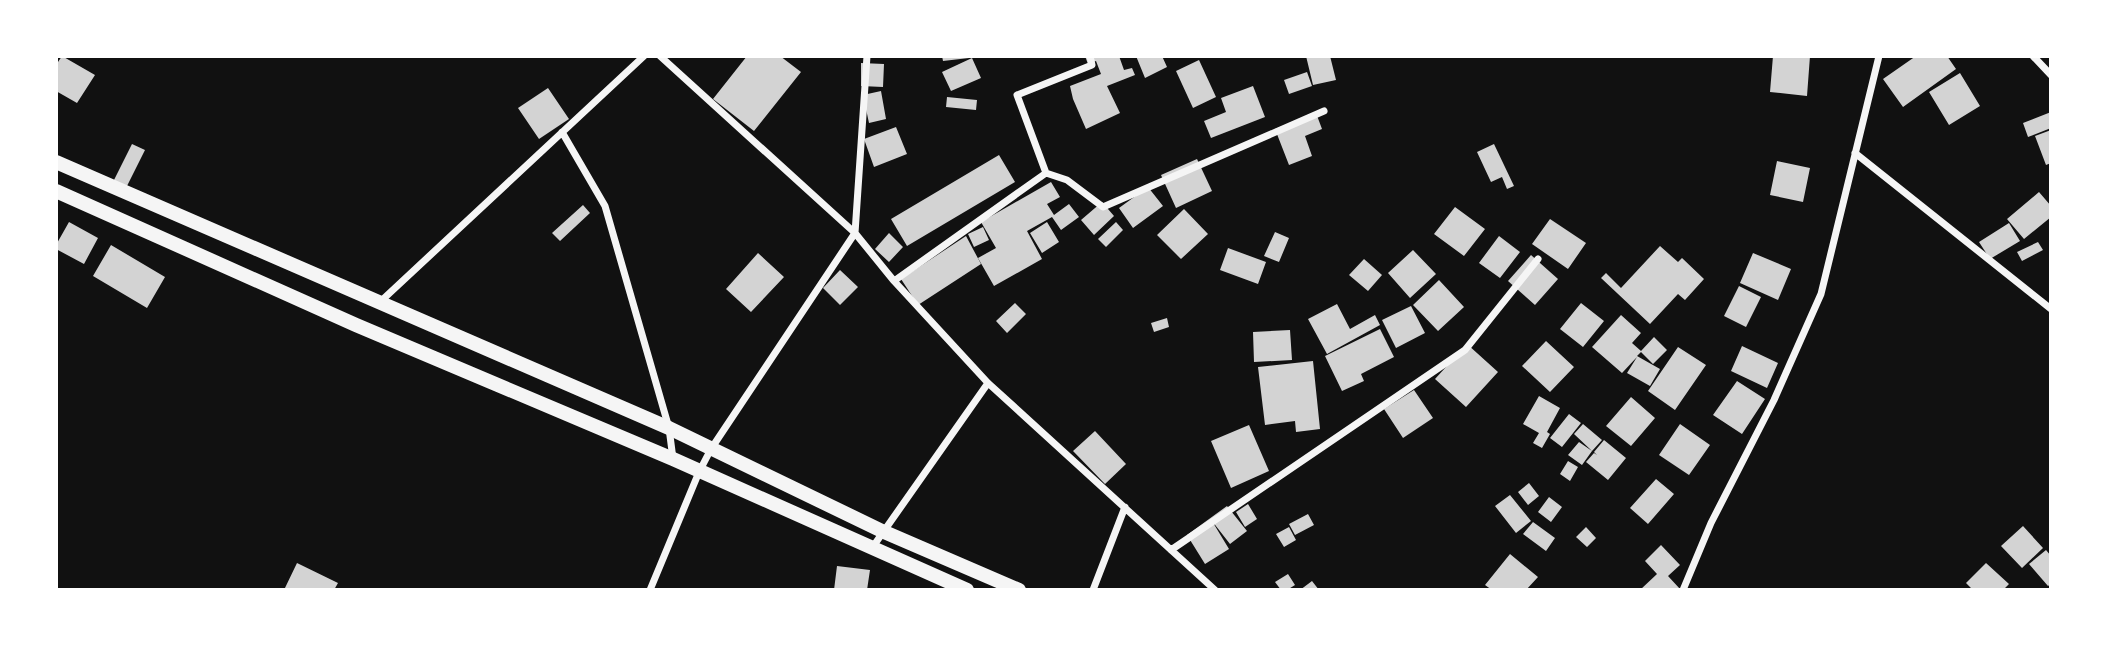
<svg xmlns="http://www.w3.org/2000/svg" width="2107" height="646" viewBox="0 0 2107 646" font-family="'PT Serif',serif">
  <style>
    .building { fill: #d3d3d3 }
    .lines { fill: none; stroke-linecap: round; stroke-linejoin: round }
    .minor { stroke: #f5f5f5; stroke-width: 7 }
    .secondary { stroke: #f5f5f5; stroke-width: 14 }
  </style>
  <rect width="100%" height="100%" fill="#111"/>
  <!-- building -->
  <path class="building" d="M62,56L95,75L77,103L56,91V65Z
    M747,56H780L801,72L754,131L713,99Z
    M942,56H969V58L943,61Z
    M1085,56H1119L1124,70L1132,68L1135,75L1107,86L1120,113L1086,129L1073,99L1070,86L1101,74L1096,61L1088,64Z
    M1136,56H1162L1167,67L1145,78Z
    M1306,56H1330L1336,80L1313,85Z
    M1773,56H1810L1807,96L1770,92Z
    M1916,56H1947L1956,69L1903,107L1883,79Z
    M972,58L981,78L951,91L942,72Z
    M1199,60L1216,97L1193,108L1176,71Z
    M861,63L884,64L883,87L861,86Z
    M1307,72L1312,86L1289,94L1284,80Z
    M1960,73L1980,106L1949,125L1929,92Z
    M1253,86L1265,117L1211,138L1204,121L1226,112L1221,98Z
    M548,88L569,119L539,139L518,108Z
    M881,91L886,119L869,123L863,95Z
    M947,97L977,100L976,110L946,107Z
    M2051,112V128L2028,137L2023,123Z
    M1316,113L1322,129L1305,136L1312,156L1289,165L1275,129Z
    M896,127L907,154L874,167L864,139Z
    M2051,130V163L2046,165L2035,136Z
    M132,144L145,150L125,190L112,184Z
    M1494,144L1514,186L1507,189L1502,177L1491,182L1477,152Z
    M999,155L1015,182L907,246L891,219Z
    M1197,159L1212,191L1176,208L1161,175Z
    M1777,161L1810,168L1803,202L1770,195Z
    M1051,182L1060,197L1047,204L1054,215L1069,204L1079,217L1061,230L1052,217L1027,231L1042,259L994,286L978,258L996,248L981,222Z
    M1148,187L1163,206L1133,228L1119,208Z
    M2039,192L2051,206V217L2024,239L2007,219Z
    M1102,202L1114,216L1094,235L1081,220Z
    M583,205L590,213L560,241L552,233Z
    M1455,207L1485,229L1464,256L1434,234Z
    M1184,209L1208,234L1181,259L1157,235Z
    M1550,219L1586,243L1568,269L1532,244Z
    M69,222L98,238L84,264L56,249V245Z
    M1047,222L1059,242L1042,253L1030,233Z
    M1116,222L1123,230L1106,247L1098,239Z
    M2009,223L2020,241L1990,259L1979,242Z
    M983,227L989,240L974,247L968,234Z
    M1275,232L1289,238L1279,262L1264,256Z
    M889,233L903,247L889,262L875,249Z
    M966,236L981,264L918,305L901,279Z
    M1499,236L1520,252L1500,278L1479,263Z
    M2038,242L2043,250L2022,261L2017,252Z
    M111,245L165,277L147,308L93,276Z
    M1660,246L1678,262L1682,258L1704,279L1685,300L1678,294L1650,324L1601,278L1606,273L1621,288Z
    M1228,248L1266,262L1258,284L1220,270Z
    M1413,250L1436,274L1410,298L1388,273Z
    M758,253L784,277L751,312L726,289Z
    M1753,253L1791,269L1778,300L1740,283Z
    M1531,255L1558,279L1535,305L1508,281Z
    M1364,259L1382,275L1368,291L1349,275Z
    M840,270L858,287L840,305L823,288Z
    M1439,280L1464,307L1438,331L1413,305Z
    M1739,286L1761,297L1746,327L1724,316Z
    M1015,303L1026,314L1007,333L996,321Z
    M1581,303L1604,321L1583,347L1560,329Z
    M1337,304L1350,329L1375,315L1380,325L1327,354L1308,319Z
    M1411,306L1425,333L1396,348L1382,320Z
    M1621,315L1641,333L1632,343L1641,351L1654,337L1667,350L1653,364L1641,352L1637,356L1660,369L1650,386L1627,373L1637,357L1622,373L1592,347Z
    M1167,318L1169,327L1154,332L1151,323Z
    M1380,329L1394,357L1361,374L1364,381L1342,391L1325,356Z
    M1290,330L1292,360L1254,362L1253,332Z
    M1546,341L1574,367L1550,392L1522,366Z
    M1467,344L1498,372L1466,407L1435,379Z
    M1742,346L1778,363L1767,388L1731,371Z
    M1678,347L1706,365L1675,410L1648,391Z
    M1313,361L1320,429L1296,432L1295,421L1265,425L1258,367Z
    M1737,381L1765,399L1742,434L1713,415Z
    M1414,390L1433,418L1403,438L1384,409Z
    M1539,396L1560,408L1547,432L1550,434L1542,448L1533,443L1539,433L1523,424Z
    M1631,397L1655,418L1631,446L1606,426Z
    M1569,414L1581,423L1562,447L1550,438Z
    M1583,424L1602,440L1592,451L1574,434Z
    M1680,424L1710,445L1689,475L1659,455Z
    M1249,425L1269,471L1231,488L1211,441Z
    M1095,431L1126,464L1105,484L1073,451Z
    M1604,440L1626,458L1608,480L1586,462L1594,453L1597,455L1594,452Z
    M1579,442L1592,451L1582,465L1568,455Z
    M1568,461L1578,467L1570,481L1560,474Z
    M1656,479L1674,494L1648,524L1630,508Z
    M1529,483L1539,496L1528,505L1518,492Z
    M1510,495L1531,521L1516,533L1495,506Z
    M1549,497L1562,507L1551,522L1538,512Z
    M1248,504L1257,519L1245,527L1236,512Z
    M1227,506L1247,531L1230,544L1212,521L1229,549L1205,564L1187,535Z
    M1308,514L1314,525L1295,535L1289,524Z
    M1533,522L1555,538L1546,551L1523,534Z
    M2023,526L2043,548L2022,568L2001,546Z
    M1289,527L1296,540L1284,547L1276,534Z
    M1586,527L1596,538L1587,547L1576,537Z
    M1661,545L1680,565L1668,576L1680,589L1640,590L1657,574L1645,561Z
    M2046,550L2051,556V584L2048,586L2029,564Z
    M1510,554L1538,577L1526,590H1492L1485,585Z
    M297,563L338,583L334,590H284Z
    M1986,563L2009,584L2003,590H1973L1966,583Z
    M837,566L870,570L867,590H834Z
    M1288,574L1295,585L1287,590H1281L1275,582Z
    M1312,581L1319,590H1300Z"/>
  <g class="lines">
    <!-- minor -->
    <path class="minor" d="M660,56L855,233L894,281L988,383L1215,590
      M2033,56L2051,75
      M562,132L605,206L669,428L673,459
      M1855,153L2051,309
      M1046,173L1067,180L1103,207L1324,111
      M894,281L1046,173L1017,95L1092,65L1090,56
      M380,302L644,56
      M872,548L988,383
      M1171,550L1465,350L1538,259
      M650,590L699,472L711,449L855,233L867,56
      M1093,590L1125,507
      M1683,590L1711,523L1774,400L1821,294L1879,56"/>
    <!-- secondary -->
    <path class="secondary" d="M56,162L669,428L882,531L1019,590
      M56,191L356,325L673,459L967,590"/>
  </g>
  <!-- border -->
  <rect width="2107" height="646" fill="none" stroke="#ffffff" stroke-width="116"/>
</svg>
